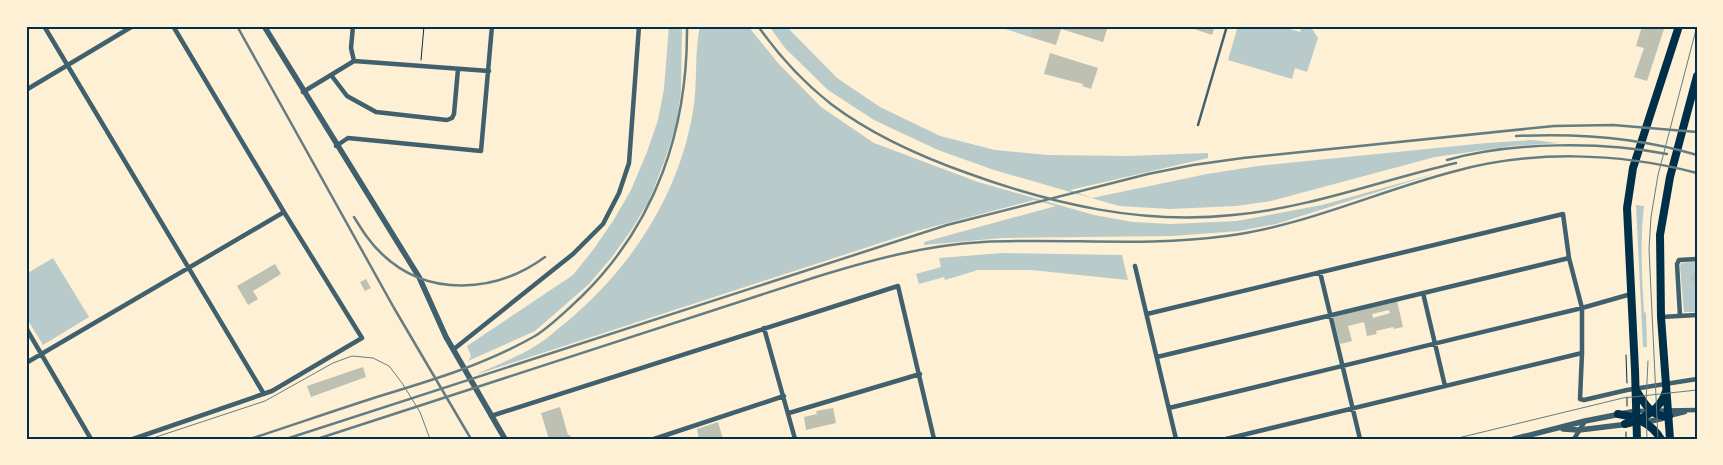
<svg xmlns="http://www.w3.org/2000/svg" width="1723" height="465" viewBox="0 0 1723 465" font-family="Lato,sans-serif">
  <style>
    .green { fill: #b9caca }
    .building { fill: #bec0b2; fill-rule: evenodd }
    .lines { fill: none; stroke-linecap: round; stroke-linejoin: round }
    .path { stroke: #003049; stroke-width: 1 }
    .service { stroke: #3f606c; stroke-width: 2.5 }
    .minor { stroke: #3f606c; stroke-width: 4.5 }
    .tertiary { stroke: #3f606c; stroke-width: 5.5 }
    .primary { stroke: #003049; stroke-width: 8 }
    .tram { stroke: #657d81; stroke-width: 1 }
    .rail { stroke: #657d81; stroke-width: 2.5 }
    .neatline { fill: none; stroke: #003049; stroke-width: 2 }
  </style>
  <rect width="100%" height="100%" fill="#fdf0d5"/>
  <!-- green -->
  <path class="green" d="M669,26H682L681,92L676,126L664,162L649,201L630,232L612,257L589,284L535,331L468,361L471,356L467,346L573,275L593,250L613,221L631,190L647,152L658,120L664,89Z
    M700,26H748L778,63L821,107L874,143L978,182L1094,215L1133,222L1172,224L1237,221L1322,205L1437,173L1276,224L1239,231L1172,236L1002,238L924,245V242L1056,206L1034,200L917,231L475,375C496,365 521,356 540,343C548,338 556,330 564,324C624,275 671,208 689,131C692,119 694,106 695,94C697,71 695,49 700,26Z
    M769,26H786L837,78L880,107L940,136L995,150L1048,155L1128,156L1208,153V158L1070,190L1092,198L1207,174L1258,166L1486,143L1532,140L1559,143L1512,146L1435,157L1271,201L1236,206L1170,209L1119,206L994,170L938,150L874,120L828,90L785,48Z
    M996,26H1033L1030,37Z
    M1238,26H1279L1300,32L1302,26H1310L1318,38L1307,72L1295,68L1292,79L1228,60Z
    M1636,205L1644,206C1640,241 1642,277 1644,312L1646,313L1647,347H1643Z
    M1002,253L1122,255L1128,280L1031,270H978L945,280L944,277L919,284L916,274L941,267L939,258Z
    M53,258L89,317L43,345L26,317V274Z
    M1697,261V312H1684L1680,266L1681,263Z"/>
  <!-- building -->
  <path class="building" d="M1033,26H1108L1103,42L1061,29L1056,45L1030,37Z
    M1185,26H1215L1212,35Z
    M1642,26H1665L1647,81L1634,77L1644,48L1636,46Z
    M1050,53L1098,68L1091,89L1082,86L1083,84L1044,74Z
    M275,264L281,274L253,291L258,299L248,305L237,286Z
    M1695,271L1697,273V283L1695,284L1693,283L1694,280L1691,281V275H1693V272Z
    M366,279L371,288L365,291L360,282Z
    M1397,301L1403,327L1394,329L1393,327L1376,331L1377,334L1367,336L1364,322L1348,326L1352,341L1340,344L1333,317ZM1389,310L1390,313L1373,318L1372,314Z
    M363,367L366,377L311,397L307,386Z
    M560,407L568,435H570L571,439H549L541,413Z
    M833,408L836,423L806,430L804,417L817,414L816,411Z
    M718,422L723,439H699L697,429Z"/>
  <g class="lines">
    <!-- path -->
    <path class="path" d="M421,60L424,26
      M1626,355L1627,383
      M1627,406V397
      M1626,432V439"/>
    <!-- service -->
    <path class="service" d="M1198,125L1227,26"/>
    <!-- minor -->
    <path class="minor" d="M44,26L264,394
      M353,26L351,48L354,61
      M331,75L347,96L376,112L447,120L452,118L454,114L458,69
      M26,90L133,26
      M303,92L354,61L489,71
      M336,146L348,138L481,151L492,26
      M1135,266L1176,439
      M1320,272L1360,439
      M1423,293L1445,386
      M1147,314L1563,214L1569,258L1582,308V353L1580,399L1584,400L1627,390L1697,379
      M1680,316L1677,264L1679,260L1697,259
      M1661,317L1697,315
      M26,328L91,439
      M764,328L795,439
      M454,349L573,254L603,224L619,193L629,163L639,26
      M1157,357L1569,258
      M26,363L284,212
      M1169,408L1582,308L1631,294
      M1636,411L1697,410
      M789,413L920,374
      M491,416L898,286L934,439
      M1669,416L1685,412
      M133,439L272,391L362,338L284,212L173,26
      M654,439L784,396
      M1226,439L1582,353
      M1574,439L1585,421"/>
    <!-- tertiary -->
    <path class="tertiary" d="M264,26L419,277L446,337L505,439
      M1643,423L1668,417
      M1563,429L1579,430L1629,424
      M1514,439L1585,421L1636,411"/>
    <!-- primary -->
    <path class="primary" d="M1636,390C1644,403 1652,418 1669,416
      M1618,414C1636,417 1651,423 1661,439
      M1625,424C1643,420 1661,409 1666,391
      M1637,439L1635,370L1627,208L1633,168L1679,26
      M1670,439L1661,317L1660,235L1670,177L1697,76"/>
    <!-- tram -->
    <path class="tram" d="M150,439L265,401L333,363L352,356L373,358L389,366L402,383L420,412L430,439
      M1454,439L1623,398L1697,390
      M1647,439L1646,402L1648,361
      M1658,439L1649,249L1651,217L1658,175L1697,26"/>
    <!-- rail -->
    <path class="rail" d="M237,26L394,308L471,439
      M758,26C779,56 803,82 831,104C872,135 919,156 967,173C1052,204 1142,225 1233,215C1309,208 1382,180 1456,163
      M1516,136C1578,133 1638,137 1697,155
      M1447,160C1512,142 1601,141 1667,154
      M354,217C362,230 370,243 382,254C428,298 496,293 545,257
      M250,439C293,425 336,410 380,396C433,380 486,364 535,336C551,326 567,310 581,297C656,224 688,129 687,26
      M286,439L947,225L1148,174L1193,165L1243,158L1554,126L1613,125L1697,132
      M317,439L816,277C871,260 926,245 983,242C1065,238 1146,247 1226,236C1304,226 1376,192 1452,172C1530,150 1618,152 1697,173"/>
  </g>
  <!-- border -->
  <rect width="1723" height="465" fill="none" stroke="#fdf0d5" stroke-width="55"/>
  <rect x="28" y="28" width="1668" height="410" class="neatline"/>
</svg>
